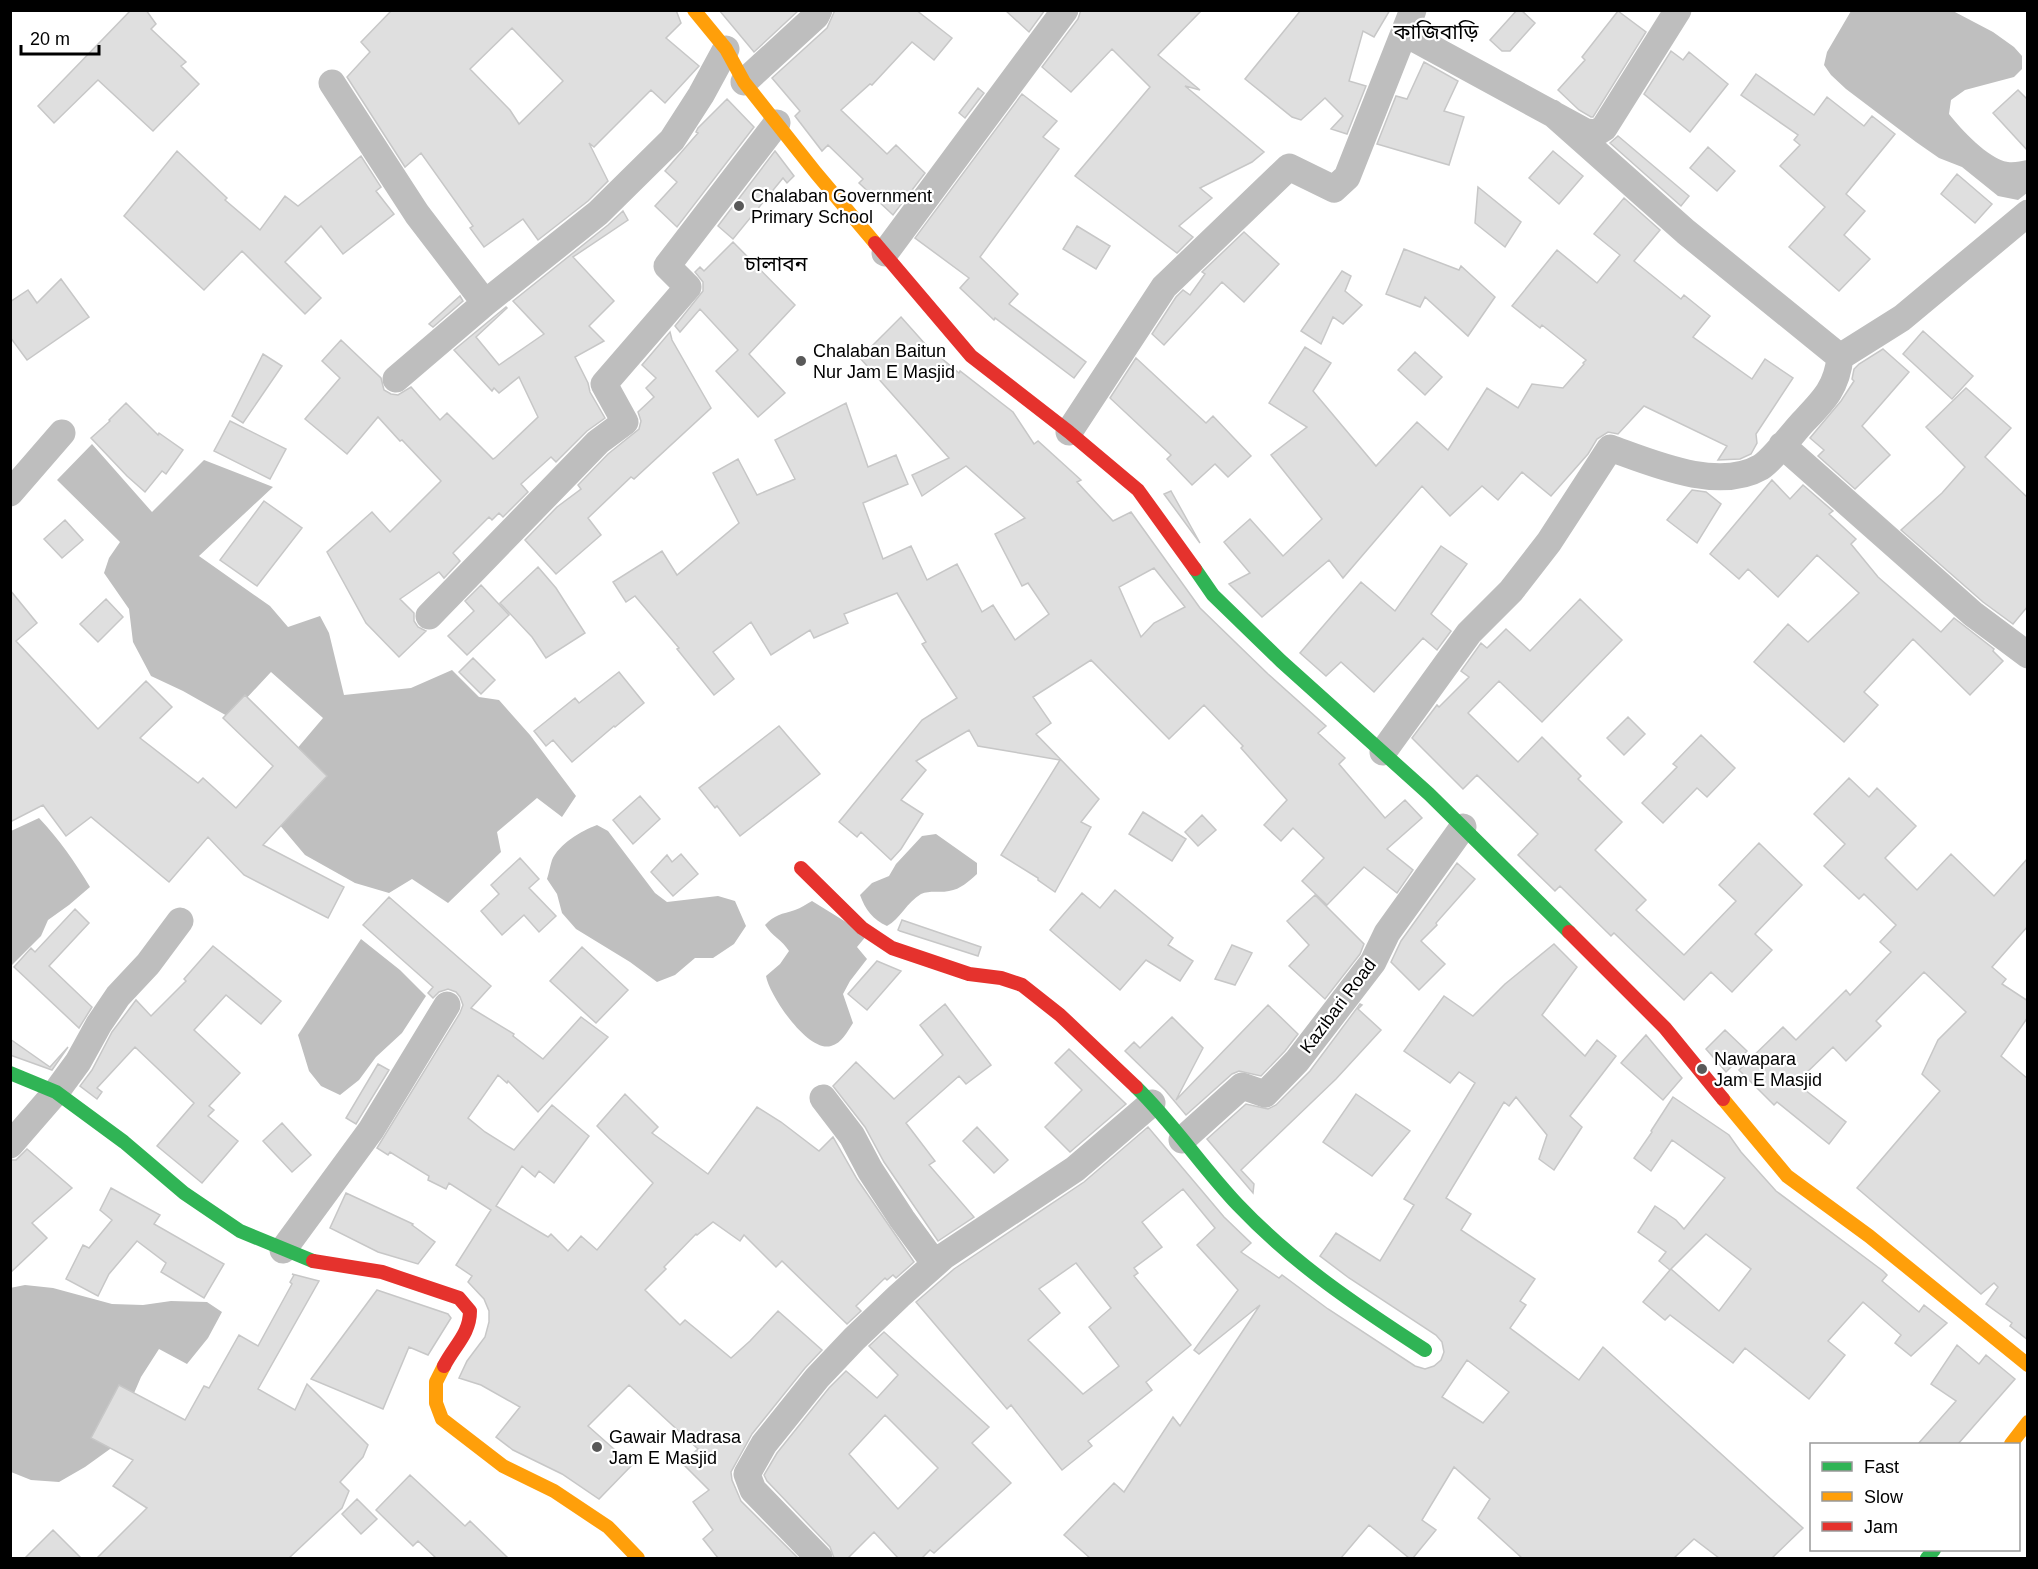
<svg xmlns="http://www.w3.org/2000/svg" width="2038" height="1569" viewBox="0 0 2038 1569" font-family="Arial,'Noto Sans Bengali',sans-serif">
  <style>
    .water { fill: #bfbfbf }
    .building { fill: #dfdfdf; stroke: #c7c7c7; stroke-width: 1.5; fill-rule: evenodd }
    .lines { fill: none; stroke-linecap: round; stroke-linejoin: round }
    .street { stroke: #bebebe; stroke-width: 27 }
    .fast { stroke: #30b455; stroke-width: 14 }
    .slow { stroke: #ff9f0a; stroke-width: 14 }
    .jam { stroke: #e5322d; stroke-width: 14 }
    .poi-dot { fill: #595959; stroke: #fff; stroke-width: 2 }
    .labels { text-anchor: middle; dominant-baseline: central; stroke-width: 4.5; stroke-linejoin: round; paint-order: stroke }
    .poi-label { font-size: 18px; fill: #000; stroke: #fff; text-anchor: start }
    .street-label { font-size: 18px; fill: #000; stroke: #fff }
    .quarter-label { font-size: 21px; fill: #000; stroke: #fff }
  </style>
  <rect width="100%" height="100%" fill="#fff"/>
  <!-- water -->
  <path class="water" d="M1851,11H1953L1993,32L2014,47L2022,56V69L2014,77L1965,90L1951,100L1949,114C1961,129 1988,159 2008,162C2014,163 2021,161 2027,160V193L2018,200L1998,196L1962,167L1939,158L1916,142L1846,89L1831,75L1824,65L1827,52Z
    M92,444L152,512L204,460L273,487L199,556L270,606L288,627L320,616L329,633L344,695L411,688L452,670L479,697L499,700L530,735L576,796L562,817L537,798L497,832L501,852L448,903L412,879L389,893L355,883L305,855L256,797L323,718L271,672L229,717L183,691L151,676L133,642L129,609L104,573L109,558L120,542L57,480Z
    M39,818C59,839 75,862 90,887L69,905L48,920L41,936L11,966V831Z
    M597,825L608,831L655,893L667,902L718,896L735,901L746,926L734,944L713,958H695L675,975L657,982L630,962L576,929L562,913L557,894L547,879C549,873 550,866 552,860C559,844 581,831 597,825Z
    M936,834L977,863V874C968,882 961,889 949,891C940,893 930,890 921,894C907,902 900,919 887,926C873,920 865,909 860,895L872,883L889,876L896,864L922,836Z
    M812,901L867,935L857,947L867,959L850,981L843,994L853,1023C847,1032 842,1043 831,1046C808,1053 769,995 766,976L780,964L789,951C782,940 772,936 765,925C774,915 782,914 795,910C801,908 806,904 812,901Z
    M361,939L400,970L426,996L402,1033L376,1057L359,1080L340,1095L321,1086L309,1071L298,1035Z
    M25,1285L53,1288L112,1304L143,1305L171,1301L207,1302L222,1312L208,1338L187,1364L159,1349L141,1377L110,1449L85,1467L59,1482L31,1480L11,1472L10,1288Z"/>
  <!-- building -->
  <path class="building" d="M131,10H146L156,24L151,29L186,62L181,66L199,84L153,131L98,80L54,123L38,106Z
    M392,10H676L681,23L666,38L699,66L665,103L651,90L594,147L589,143L608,181L588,201L538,240L523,219L484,247L470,228L473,226L421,153L405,167L347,77L370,52L361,42ZM512,28L563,81L519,124L510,110L470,69Z
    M719,10H799L754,52Z
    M835,10H916L952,38L934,60L912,42L872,85L870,84L841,110L887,154L896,145L925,173L893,215L859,183L863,179L828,145L822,151L795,116L800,111L772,78L827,28Z
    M1005,10H1045L1029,32Z
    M1081,10H1202L1158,55L1200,90L1185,86L1264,152L1252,162L1200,188L1212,198L1179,226L1193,237L1177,253L1075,176L1150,87L1112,49L1071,92L1042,67L1078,19Z
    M1301,10H1390L1374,37L1363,31L1349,81L1366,86L1347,134L1331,129L1343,116L1325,98L1301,120L1292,117L1245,79Z
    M1517,10H1521L1535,23L1510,51H1502L1490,40Z
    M1618,11L1646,32L1593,117H1591L1579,110L1558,90L1585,60L1582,57Z
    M1671,51L1683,60L1689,52L1728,84L1690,132L1644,94Z
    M1424,62L1458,81L1444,111L1464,117L1449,165L1377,144L1396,96L1407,99Z
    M1756,74L1814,115L1827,97L1864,126L1872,116L1895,134L1846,194L1865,211L1844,235L1870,259L1839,291L1789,247L1825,207L1780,166L1800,145L1794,140L1798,135L1741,95Z
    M978,88L984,93L965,118L959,113Z
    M2018,90L2028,100V151L1993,113Z
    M1022,94L1057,121L1043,137L1059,149L980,257L1018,294L1009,304L1086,362L1074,378L995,318L994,320L960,288L969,278L915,238Z
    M727,99L754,127L677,227L655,206L677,182L665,171L698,133L696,132L698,128Z
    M1618,136L1689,196L1681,206L1610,143Z
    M1708,147L1735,171L1717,191L1690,168Z
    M177,151L227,198L225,200L260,230L285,196L298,206L361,156L381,187L376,191L394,214L343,254L321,226L285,262L321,298L305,314L242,251L204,290L124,216Z
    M775,151L794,176L787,183L783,178L733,239L718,226Z
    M1553,151L1583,176L1559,204L1529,178Z
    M1957,174L1992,204L1975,223L1941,194Z
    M1478,187L1521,222L1505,247L1475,223Z
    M1624,198L1660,230L1634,261L1681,299L1684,295L1710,316L1693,337L1752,379L1765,359L1793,378L1756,434L1757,443L1751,454L1740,459L1718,460L1727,446L1644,406L1618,434L1608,432L1597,439L1588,454L1551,496L1522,472L1498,500L1482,486L1450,516L1422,486L1343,578L1329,560L1262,617L1229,584L1250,573L1224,542L1250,519L1283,556L1322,519L1271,455L1307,427L1269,403L1305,347L1331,363L1313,391L1376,466L1417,422L1448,450L1487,388L1518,408L1532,384L1563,388L1584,364L1583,363L1586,360L1542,325L1540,328L1512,306L1557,250L1597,283L1620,255L1594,234Z
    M623,211L628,220L573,257L614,301L589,326L604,341L575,357L588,383L590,392L605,418L587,431L556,462L551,457L521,484L528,492L503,517L499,513L492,520L489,517L453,553L460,561L444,578L439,572L400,599L414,613V621L418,627L426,631L399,657L366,623L327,552L372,512L390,532L441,481L402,440L400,441L378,417L347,454L305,419L340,378L322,361L341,340L381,378L384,390L391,394L398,395L411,387L440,420L447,413L493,459L495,458L538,417L519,377L499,393L494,388L492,391L454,350L506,307L507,308L476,337L499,365L544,334L513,301L608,225Z
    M1077,226L1110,246L1096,269L1063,249Z
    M1244,232L1279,264L1244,302L1222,282L1164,345L1152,334L1176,297L1183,290L1190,295L1205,274L1202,272Z
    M733,242L795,305L749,354L785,393L758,417L716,371L738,350L700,309L680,332L675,326L703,291V282L695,272L700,267L704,271Z
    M1404,249L1459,270L1461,266L1495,297L1468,336L1425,297L1420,307L1386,294Z
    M1342,271L1351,276L1345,291L1362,305L1343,324L1333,317L1321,344L1301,331Z
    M61,279L89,317L27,360L10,337V302L28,290L37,303Z
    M460,296L463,301L433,327L429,324Z
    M901,317L926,345L959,373L960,371L1013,412L1034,444L1038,441L1081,480L1077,482L1113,521L1131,512L1200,608L1268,674L1326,726L1318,733L1345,758L1339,764L1385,818L1405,800L1422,818L1387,849L1413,870L1397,893L1364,867L1327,905L1302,881L1324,858L1293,828L1281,841L1264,825L1287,800L1241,748L1243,746L1204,705L1169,739L1091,660L1033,697L1051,723L1036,734L1099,799L1081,822L1091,827L1055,892L1038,880V878L1001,855L1060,760L978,746L969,730L916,761L926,770L901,800L923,814L901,849L891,860L861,832L857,837L839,822L922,720L957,698L922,644L926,642L897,593L844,614L848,623L814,638L810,630L771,655L751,622L713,652L734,679L714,695L677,649L679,648L635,596L626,602L613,582L662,551L677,575L739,523L713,473L738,459L757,495L795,479L775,440L846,403L868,467L896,455L908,484L863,503L883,559L911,546L927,580L957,564L982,612L993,605L1015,640L1049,614L1028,583L1022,586L995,534L1025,518L966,466L922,496L912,475L949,458L860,358ZM1154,568L1185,607L1154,623L1141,637L1119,587Z
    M1923,331L1973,376L1952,399L1903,354Z
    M670,332L672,340L711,408L634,479L631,477L588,518L601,535L556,574L525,540L557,507L581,489L578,485L608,454L639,429L641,421L638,412L654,397L646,388L656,378L642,365Z
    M1883,349L1909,372L1862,426L1890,455L1855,489L1818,456L1824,450L1810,438L1841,401L1854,381L1852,379L1854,369L1859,364Z
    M1415,352L1442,377L1425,395L1398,370Z
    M263,354L282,366L243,423L232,416Z
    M1136,358L1206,423L1213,416L1251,456L1228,477L1215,464L1192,485L1167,459L1171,455L1110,398Z
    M1966,388L2011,428L1985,457L2028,498V606L2013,624L1983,602L1901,530L1942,493L1965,467L1926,427Z
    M126,403L158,435L159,433L183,450L166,474L162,471L145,492L127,476L91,438L110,421L109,420Z
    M230,421L286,449L270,479L214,451Z
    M1772,480L1790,499L1803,485L1833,511L1829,514L1856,539L1851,544L1878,577L1941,632L1954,618L1994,649L1993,651L2003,661L1970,695L1913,639L1864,692L1878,705L1844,742L1754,662L1788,624L1808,642L1859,593L1817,555L1778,597L1748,569L1739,579L1710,554Z
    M1692,490L1706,492L1721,504L1697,543L1667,520Z
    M1171,491L1200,543L1164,494Z
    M264,501L302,528L257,586L220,560Z
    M65,520L83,540L62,558L44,539Z
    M1441,546L1467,564L1431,614L1451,631L1437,650L1423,638L1374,692L1341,662L1326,676L1300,653L1361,582L1395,611Z
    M538,567L556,588L585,633L546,658L532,637L500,603Z
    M481,585L509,615L467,655L448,636L474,611L465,601Z
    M10,590L37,623L16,641L98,729L146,681L172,707L140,738L198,783L203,778L236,808L273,766L223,718L245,695L327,776L263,845L344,887L328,918L244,875L208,837L169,882L91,817L66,836L43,805L10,822Z
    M106,599L123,617L98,642L80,624Z
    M1580,599L1622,640L1542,722L1499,681L1468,713L1518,762L1542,737L1581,776L1578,779L1622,822L1595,850L1646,900L1636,910L1684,955L1736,901L1719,885L1759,843L1802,885L1755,934L1772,950L1732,992L1711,972L1684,1000L1614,933L1611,936L1560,886L1555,891L1518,855L1538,834L1477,775L1463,789L1412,738L1437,705L1439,707L1469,677L1461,671L1481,643L1487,648L1506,629L1530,651Z
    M473,658L495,680L481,694L459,672Z
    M619,672L644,703L615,727L614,726L572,762L553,740L546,746L534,731L575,698L579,703Z
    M1628,717L1645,734L1624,755L1607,738Z
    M779,726L820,774L740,836L717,806L715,808L699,788Z
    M1701,735L1735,768L1707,797L1697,788L1663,823L1642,803L1677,767L1673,764Z
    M1849,778L1869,797L1877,788L1916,826L1885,858L1917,890L1951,854L1994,896L2028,858V926L1992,967L2006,979L2002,984L2028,1001V1017L2001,1056L2028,1079V1340L2010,1326L2012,1323L1986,1304L1998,1287L1994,1283L1981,1294L1857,1188L1940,1091L1922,1074L1938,1040L1966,1012L1924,972L1876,1021L1881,1026L1846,1061L1833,1047L1796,1083L1846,1122L1829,1144L1777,1102L1774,1105L1739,1070L1783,1027L1796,1040L1846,990L1850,995L1891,952L1880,942L1896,925L1864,894L1859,899L1824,866L1845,844L1814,814Z
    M640,796L660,819L633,844L613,820Z
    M1143,812L1186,839L1172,861L1129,834Z
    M1202,815L1216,830L1198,846L1185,832Z
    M681,854L698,874L673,896L651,872L667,855L672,862Z
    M520,858L539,879L529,888L556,916L539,932L524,915L502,935L481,911L499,894L491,885Z
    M1457,863L1475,879L1436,923L1437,925L1421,941L1445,964L1419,990L1391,962L1401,941Z
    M1115,890L1173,938L1168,945L1193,961L1180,981L1146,960L1120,990L1050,930L1082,893L1100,908Z
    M1315,895L1364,944L1360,954L1325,999L1289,966L1309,945L1287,921Z
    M389,897L491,986L471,1008L514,1034L513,1036L543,1059L581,1017L608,1037L538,1112L508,1081L507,1083L498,1075L468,1118L485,1132L514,1150L552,1105L589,1136L554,1183L539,1171L535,1177L522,1166L496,1206L548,1237L551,1234L568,1251L581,1236L597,1250L653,1183L597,1126L625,1094L658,1127L652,1133L708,1174L757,1107L781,1122L819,1151L833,1137L857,1179L914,1262L896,1278L893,1275L887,1280L885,1278L856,1306L861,1311L847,1324L782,1261L776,1267L744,1235L740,1241L713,1222L697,1235L696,1234L664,1267L666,1269L645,1290L680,1325L685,1320L731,1358L750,1341L778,1311L822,1350L805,1368L752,1434L731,1472L732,1480L741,1501L798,1558H718L703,1539L713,1530L693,1502L709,1490L682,1463L698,1449L629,1385L588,1426L632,1465L599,1499L562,1474L513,1450L496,1437L520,1407L481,1385L459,1378L467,1361L485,1337L489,1322V1311L484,1299L468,1282L472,1276L456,1265L491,1210L449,1183L446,1189L428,1180L429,1176L390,1152L388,1155L377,1148L460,1013L463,1005L460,997L456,992L448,989L439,992L433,998L428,993L433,987L363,925Z
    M75,909L89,923L49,966L92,1007L79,1028L14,967L31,948L35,952Z
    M902,920L981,947L978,956L900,931L898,930Z
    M1554,944L1577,967L1542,1015L1585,1056L1597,1040L1616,1056L1570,1116L1582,1127L1554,1170L1539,1159L1547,1135L1516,1097L1509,1106L1504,1102L1446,1198L1471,1214L1461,1230L1535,1279L1520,1301L1526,1305L1510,1328L1579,1380L1603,1347L1803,1528L1772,1558H1719L1694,1539L1674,1558H1522L1478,1518L1490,1499L1454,1467L1422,1520L1436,1530L1413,1558H1409L1369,1525L1341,1558H1090L1064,1535L1114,1483L1124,1492L1173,1417L1180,1426L1260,1305L1199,1354L1194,1350L1238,1290L1197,1245L1215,1228L1183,1189L1142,1222L1162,1247L1134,1268L1138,1273L1134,1276L1191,1345L1146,1382L1152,1390L1088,1441L1092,1446L1062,1470L1011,1405L1007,1409L916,1302L954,1269L1084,1182L1148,1127L1224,1217L1251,1243L1241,1252L1279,1278L1282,1275L1328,1309L1415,1366L1425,1369L1434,1366L1441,1360L1444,1352L1442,1342L1436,1335L1349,1278L1320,1256L1336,1233L1380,1261L1414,1205L1404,1199L1475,1083L1459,1072L1450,1083L1404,1051L1444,996L1473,1016L1505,984ZM1076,1263L1111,1308L1089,1327L1119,1366L1083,1394L1028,1340L1060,1313L1039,1289ZM1467,1360L1509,1392L1483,1423L1442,1397Z
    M1232,945L1252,953L1235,985L1215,979Z
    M213,946L281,1001L261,1024L226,995L194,1030L240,1073L209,1106L214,1110L208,1116L238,1141L202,1183L157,1146L194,1103L135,1047L97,1088L102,1092L97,1099L80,1086L92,1070L112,1032L136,1000L151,1016L186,981L184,979Z
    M582,947L628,990L596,1023L550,981Z
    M877,961L901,971L867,1010L848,994Z
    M945,1004L991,1065L966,1084L959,1076L906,1123L935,1161L929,1165L974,1217L938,1241L884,1162L865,1127L833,1086L856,1062L894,1099L943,1055L920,1025Z
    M1360,1004L1362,1005L1358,1009L1381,1030L1336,1079L1241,1170L1254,1184L1253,1193L1207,1139L1246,1104L1268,1109L1276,1105L1310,1071Z
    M1268,1005L1298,1034L1285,1051L1261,1076L1239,1071L1232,1074L1186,1115L1165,1090L1125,1051L1134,1042L1140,1048L1172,1017L1203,1048L1176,1100Z
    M1725,1030L1747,1051L1726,1072L1706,1049Z
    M1646,1035L1682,1078L1663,1100L1621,1063Z
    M10,1039L50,1067L68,1047L52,1070L10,1055Z
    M1069,1049L1126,1104L1070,1152L1045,1127L1082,1090L1055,1063Z
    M378,1064L389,1070L356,1124L346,1118Z
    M1356,1094L1410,1131L1372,1176L1323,1142Z
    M1673,1097L1729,1135L1741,1152L1776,1191L1883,1271L1887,1275L1882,1281L1919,1312L1924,1305L1947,1323L1911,1356L1895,1343L1901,1335L1863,1302L1828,1341L1845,1355L1809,1399L1745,1348L1733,1363L1670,1315L1665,1320L1643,1302L1670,1270L1659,1261L1666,1252L1638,1232L1655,1206L1676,1220L1684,1229L1725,1178L1672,1140L1651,1171L1634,1158L1652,1132L1651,1131ZM1706,1234L1751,1269L1719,1311L1671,1269Z
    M282,1123L311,1155L292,1172L263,1141Z
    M977,1127L1008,1160L994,1173L963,1141Z
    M27,1149L72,1188L32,1223L47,1238L10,1273V1160H16Z
    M111,1188L160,1215L154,1224L224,1264L204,1298L161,1272L166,1263L137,1241L109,1274L98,1296L66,1279L83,1245L89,1248L112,1220L100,1210Z
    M346,1193L413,1224L412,1225L435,1242L418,1264L378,1252L330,1228Z
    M292,1274L319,1281L258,1389L295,1410L307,1384L368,1445L363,1457L340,1482L349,1491L342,1508L289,1558H97L147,1508L113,1486L133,1460L91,1438L119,1385L185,1420L204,1386L209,1388L239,1335L258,1346L292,1284L290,1282L294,1275Z
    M377,1290L448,1314L451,1318L428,1355L409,1347L383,1409L311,1379Z
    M884,1332L989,1427L972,1443L1011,1483L934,1553L930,1550L922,1558H898L874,1532L848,1558H834L830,1547L767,1481L764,1475L777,1453L829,1388L846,1371L877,1398L898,1375L869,1346ZM885,1415L938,1468L898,1509L849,1454Z
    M1957,1345L1979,1364L1986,1355L2015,1379L1958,1444H1918L1956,1401L1931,1384Z
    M410,1475L465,1526L470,1521L508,1558H436L418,1541L413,1546L376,1510Z
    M357,1499L377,1519L361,1534L342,1514Z
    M53,1530L81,1558H25Z"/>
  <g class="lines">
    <!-- street -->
    <path class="street" d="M1404,33L1586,132L1596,133L1604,128L1678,10
      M744,82L816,16L819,10
      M332,83L417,214L485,303
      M1552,113L1686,232L1840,357
      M885,253L1065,10
      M1840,357L1902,318L2028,213
      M396,379L485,303L598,213L672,140L701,95L726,49
      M1069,432L1164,287L1289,167L1334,189L1347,177L1413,10
      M1782,445L1973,614L2028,655
      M10,493L62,433
      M429,616L598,442L625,422L604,384L688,287L667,266L777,123
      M1383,752L1469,633L1511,591L1549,542L1610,448C1652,463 1718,492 1761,467C1773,459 1792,434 1802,423C1823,401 1837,388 1840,357
      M823,1098L852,1136L870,1170L902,1219L935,1264
      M1182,1140L1242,1086L1265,1094L1297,1061L1373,962L1387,933L1463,827
      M10,1145L56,1092L78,1062L99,1024L118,996L148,964L180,921
      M283,1250L371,1130L447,1005
      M819,1558L753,1490L747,1474L764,1444L817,1378L854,1339L899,1296L944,1256L1075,1169L1152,1103"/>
    <!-- fast -->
    <path class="fast" d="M1195,569L1213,595L1281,661L1429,794L1569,932
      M10,1073L56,1092L124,1142L184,1193L240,1231L313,1261
      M1136,1087C1173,1123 1202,1167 1238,1205C1294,1264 1357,1306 1425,1350
      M1927,1558L1934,1550"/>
    <!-- slow -->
    <path class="slow" d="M694,10L726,49L744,82L816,173L875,243
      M1723,1099L1787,1176L1869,1236L2028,1365
      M444,1366L436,1382V1403L442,1419L503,1466L554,1491L608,1527L638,1558
      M2011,1444L2028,1422"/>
    <!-- jam -->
    <path class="jam" d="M875,243L971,356L1069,432L1138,490L1195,569
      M801,868L862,928L892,948L969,974L1001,978L1022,985L1060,1015L1136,1087
      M1569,932L1665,1028L1723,1099
      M313,1261L382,1272L459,1298L470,1311C470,1334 454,1346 444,1366"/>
  </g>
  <!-- markers -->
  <g class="poi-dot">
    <circle cx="739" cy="206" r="6"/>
    <circle cx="801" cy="361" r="6"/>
    <circle cx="1702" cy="1069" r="6"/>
    <circle cx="597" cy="1447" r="6"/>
  </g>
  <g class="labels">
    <!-- poi labels -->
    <g class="poi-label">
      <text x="751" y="196">Chalaban Government<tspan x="751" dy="21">Primary School</tspan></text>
      <text x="813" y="351">Chalaban Baitun<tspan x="813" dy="21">Nur Jam E Masjid</tspan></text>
      <text x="1714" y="1059">Nawapara<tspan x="1714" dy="21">Jam E Masjid</tspan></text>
      <text x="609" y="1437">Gawair Madrasa<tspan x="609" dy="21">Jam E Masjid</tspan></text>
    </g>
    <!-- street labels -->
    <g class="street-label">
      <text transform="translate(1338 1006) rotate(-53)">Kazibari Road</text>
    </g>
    <!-- quarter labels -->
    <g class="quarter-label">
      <text x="1436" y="31">কাজিবাড়ি</text>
      <text x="776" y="263">চালাবন</text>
    </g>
  </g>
  <!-- border -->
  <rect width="2038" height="1569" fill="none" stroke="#000000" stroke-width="24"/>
  <!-- legend -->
  <rect x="1810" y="1443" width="210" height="108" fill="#ffffff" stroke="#999999" stroke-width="1.5"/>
  <rect x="1822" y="1462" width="30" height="9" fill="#30b455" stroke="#999999" stroke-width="1.5"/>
  <text x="1864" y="1473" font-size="18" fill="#000000">Fast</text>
  <rect x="1822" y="1492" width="30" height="9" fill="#ff9f0a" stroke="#999999" stroke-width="1.5"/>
  <text x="1864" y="1503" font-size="18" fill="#000000">Slow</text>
  <rect x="1822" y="1522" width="30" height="9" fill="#e5322d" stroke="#999999" stroke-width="1.5"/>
  <text x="1864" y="1533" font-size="18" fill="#000000">Jam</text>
  <!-- scale -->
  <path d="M21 45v9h78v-9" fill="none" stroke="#000000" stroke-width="3"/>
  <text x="30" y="45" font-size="18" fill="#000000" stroke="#ffffff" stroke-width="4.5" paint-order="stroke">20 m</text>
</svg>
